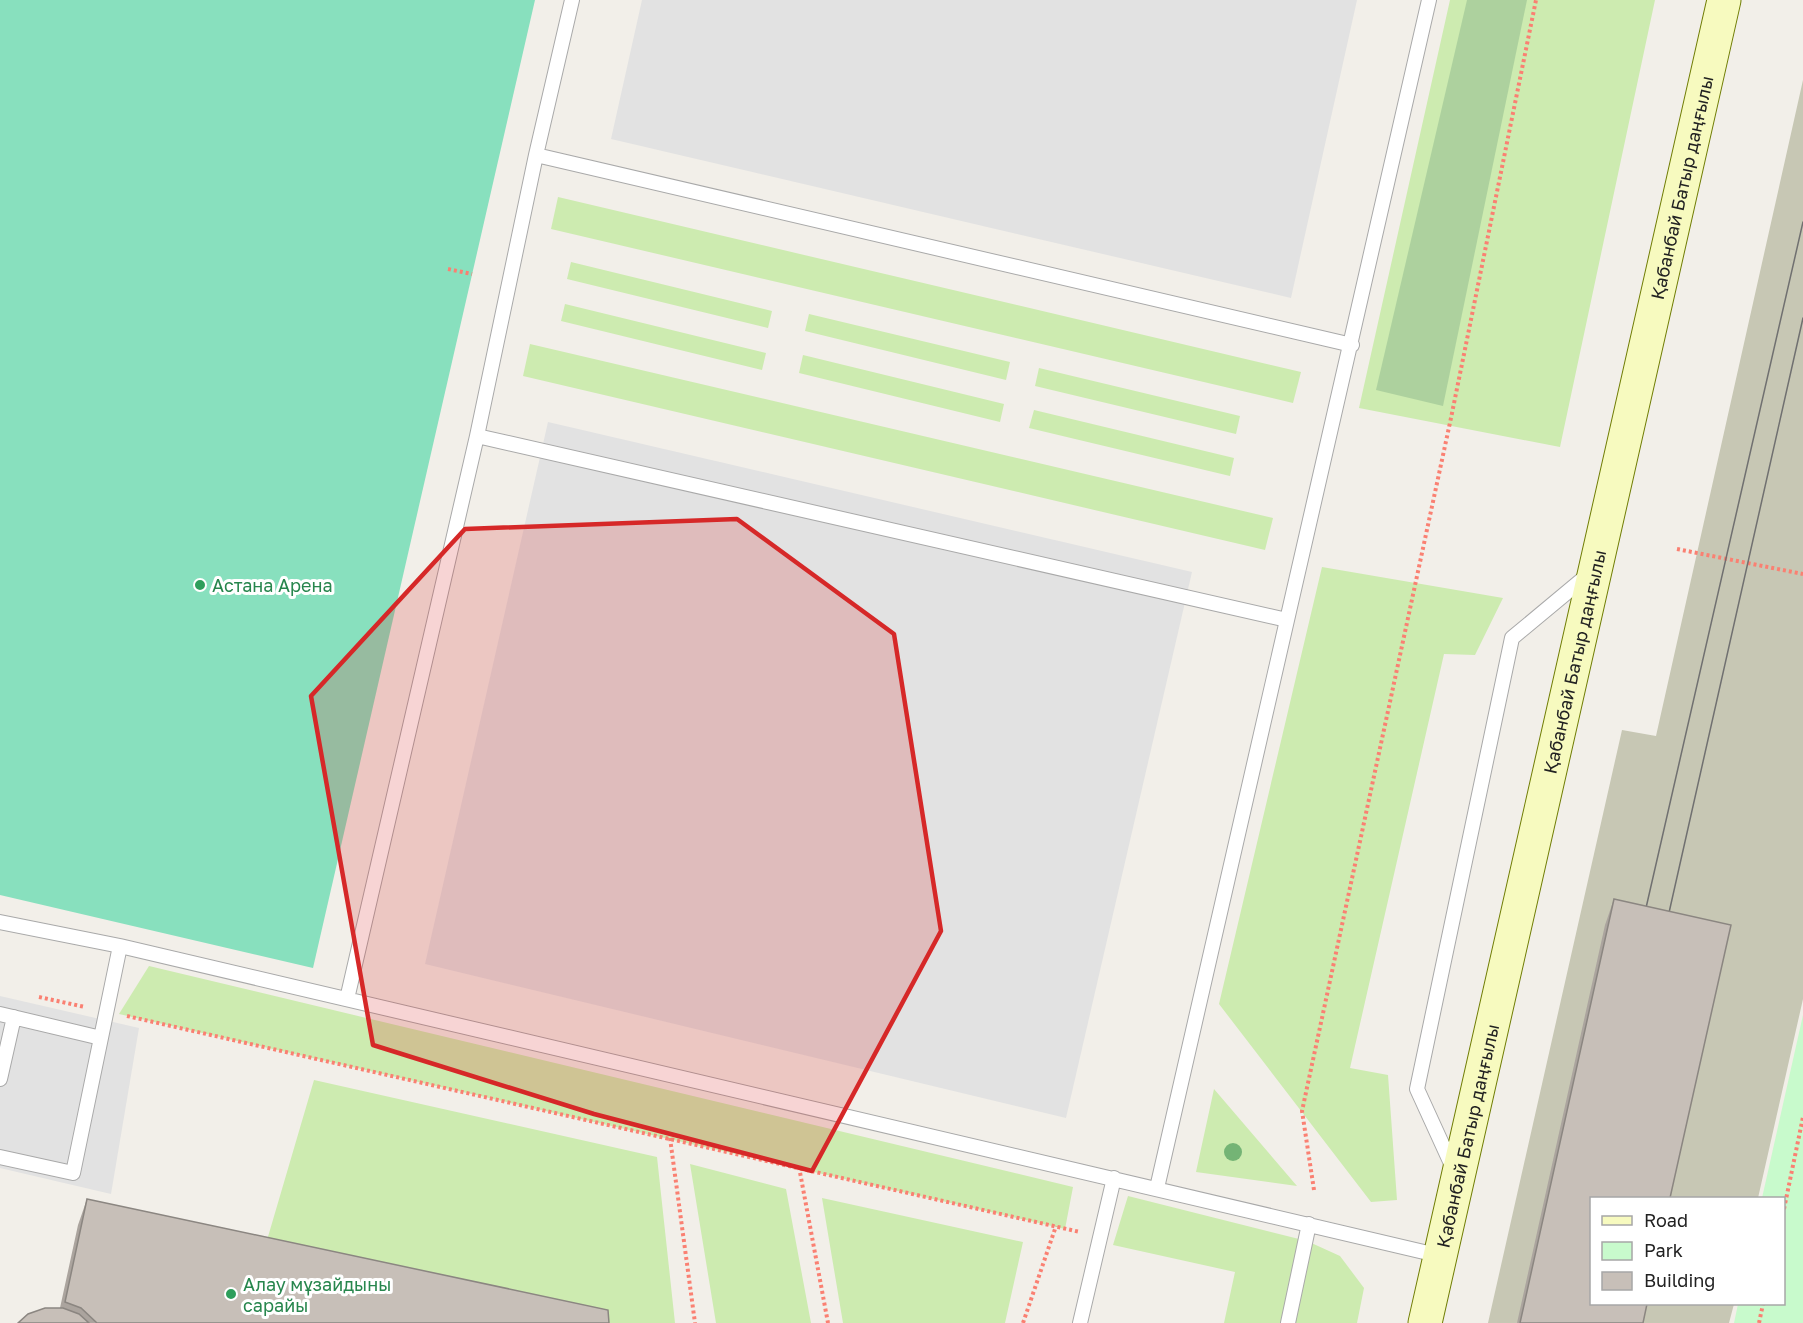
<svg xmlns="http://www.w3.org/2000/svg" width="1803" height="1323" viewBox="0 0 1803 1323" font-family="'Golos Text',sans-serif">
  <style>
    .construction { fill: #c7c7b4 }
    .grass { fill: #cdebb0 }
    .forest { fill: #add19e }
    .park { fill: #c8facc }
    .pitch { fill: #88e0be }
    .parking { fill: #e2e2e2 }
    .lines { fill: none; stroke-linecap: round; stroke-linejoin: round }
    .service-casing { stroke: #a9a9a9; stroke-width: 16 }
    .secondary-casing { stroke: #707d05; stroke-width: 35 }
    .path { stroke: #fa8072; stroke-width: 4; stroke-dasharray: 3 3; stroke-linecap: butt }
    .service { stroke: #fff; stroke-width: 14 }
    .secondary { stroke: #f7fabf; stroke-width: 33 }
    .tram { stroke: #707070; stroke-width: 1.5 }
    .tree { fill: #74b475 }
    .wall { fill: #aba49e }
    .building { fill: #c7bfb8; stroke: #8b8681; stroke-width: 1.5 }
    .marked { fill: #d62828; fill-opacity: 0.2; stroke: #d62828; stroke-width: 4.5; stroke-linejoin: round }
    .leisure-dot { fill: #2e9e5b; stroke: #fff; stroke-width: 2 }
    .labels { text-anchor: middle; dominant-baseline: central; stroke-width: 6; stroke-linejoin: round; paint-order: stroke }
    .street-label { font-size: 18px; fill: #222; stroke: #fff }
    .leisure-label { font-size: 18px; fill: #27864d; stroke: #fff; text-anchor: start }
  </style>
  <rect width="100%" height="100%" fill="#f2efe9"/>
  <!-- construction -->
  <path class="construction" d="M1803,80V999L1758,1198H1592V1304H1734L1729,1323H1488L1622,730L1656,736Z"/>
  <!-- grass -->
  <path class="grass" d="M1450,0H1655L1560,447L1359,408Z
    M558,197L1301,372L1293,403L551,229Z
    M571,262L772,311L768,328L567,279Z
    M565,304L766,353L762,370L561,321Z
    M809,314L1010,362L1006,380L805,331Z
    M530,344L1273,518L1265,550L523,376Z
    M803,355L1004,404L1000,422L799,373Z
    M1039,368L1240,416L1236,434L1035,386Z
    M1034,410L1234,458L1230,476L1029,428Z
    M1322,567L1503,598L1475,655L1444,654L1350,1068L1388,1075L1397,1200L1371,1202L1219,1004Z
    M149,966L1073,1187L1065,1229L119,1014Z
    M314,1080L657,1157L675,1323H538L260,1264Z
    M1214,1089L1297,1186L1196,1172Z
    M690,1164L786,1189L811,1323H716Z
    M1128,1196L1307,1241L1340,1256L1364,1288L1357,1323H1224L1235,1272L1113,1245Z
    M822,1198L1023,1242L1005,1323H843Z"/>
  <!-- forest -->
  <path class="forest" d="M1467,0H1527L1443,406L1376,390Z"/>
  <!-- park -->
  <path class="park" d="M1803,1015V1323H1734L1738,1304H1784V1198H1762Z"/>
  <!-- pitch -->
  <path class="pitch" d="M0,0H535L313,968L0,895Z"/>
  <!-- parking -->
  <path class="parking" d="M642,0H1357L1291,298L611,139Z
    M548,422L1192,572L1066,1118L425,964Z
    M0,996L139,1028L111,1194L0,1168Z"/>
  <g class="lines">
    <!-- service casing -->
    <g class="service-casing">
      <path id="service" d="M536,155L1352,345
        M477,436L1287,620
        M0,922L120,946L1441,1256
        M347,999L477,436L536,155L572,0
        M0,1014L101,1038
        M0,1079L14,1017
        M0,1157L73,1173L120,946
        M1454,1170L1417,1089L1512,638L1589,574
        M1157,1188L1429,0
        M1080,1323L1114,1178
        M1288,1323L1309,1224"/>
    </g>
    <!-- secondary casing -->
    <g class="secondary-casing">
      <g id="secondary">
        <path id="s1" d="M1425,1323L1724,0"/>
      </g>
    </g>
    <!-- path -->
    <path class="path" d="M448,269L472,274
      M1677,549L1803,574
      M39,997L85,1007
      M127,1016L1080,1232
      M670,1138L695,1323
      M799,1167L828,1323
      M1314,1190L1302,1111L1451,418L1536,0
      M1784,1209L1803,1117
      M1023,1323L1056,1226
      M1759,1323L1763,1304"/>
    <!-- service -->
    <use href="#service" class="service"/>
    <!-- secondary -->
    <use href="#secondary" class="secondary"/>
    <!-- tram -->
    <path class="tram" d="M1643,921L1803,222
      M1666,926L1803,318"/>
  </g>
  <!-- trees -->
  <circle class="tree" cx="1233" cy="1152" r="9"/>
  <!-- wall -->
  <path class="wall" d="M1614,899L1643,1323H1517L1605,925Z
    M87,1199L609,1323H18L60,1308L78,1225Z"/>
  <!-- building -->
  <path class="building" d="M1614,899L1731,925L1670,1198H1592V1304H1647L1643,1323H1520Z
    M87,1199L608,1310L609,1323H97L81,1308L65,1302Z
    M45,1308H63L79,1314L89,1323H18L28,1314Z"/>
  <!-- marked area -->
  <path class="marked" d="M737,519L894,634L941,931L812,1171L594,1114L373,1045L311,696L465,529Z"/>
  <!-- markers -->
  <g class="leisure-dot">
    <circle cx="200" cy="585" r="6"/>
    <circle cx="231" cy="1294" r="6"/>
  </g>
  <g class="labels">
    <!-- street labels -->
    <g class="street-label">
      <text stroke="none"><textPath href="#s1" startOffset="1164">Қабанбай Батыр даңғылы</textPath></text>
      <text stroke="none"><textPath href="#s1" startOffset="678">Қабанбай Батыр даңғылы</textPath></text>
      <text stroke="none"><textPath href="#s1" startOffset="192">Қабанбай Батыр даңғылы</textPath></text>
    </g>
    <!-- leisure labels -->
    <g class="leisure-label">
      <text x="212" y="585">Астана Арена</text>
      <text x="243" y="1284">Алау мұзайдыны<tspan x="243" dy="21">сарайы</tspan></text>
    </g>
  </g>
  <!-- legend -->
  <rect x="1590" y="1197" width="195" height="108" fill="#ffffff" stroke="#a7a7a7" stroke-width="1.5"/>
  <rect x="1602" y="1216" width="30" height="9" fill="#f7fabf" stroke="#a7a7a7" stroke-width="1.5"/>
  <text x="1644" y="1227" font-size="18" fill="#222222">Road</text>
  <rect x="1602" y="1242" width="30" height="18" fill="#c8facc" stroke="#a7a7a7" stroke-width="1.5"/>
  <text x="1644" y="1257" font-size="18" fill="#222222">Park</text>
  <rect x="1602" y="1272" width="30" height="18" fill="#c7bfb8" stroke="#a7a7a7" stroke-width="1.5"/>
  <text x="1644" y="1287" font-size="18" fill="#222222">Building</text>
</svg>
